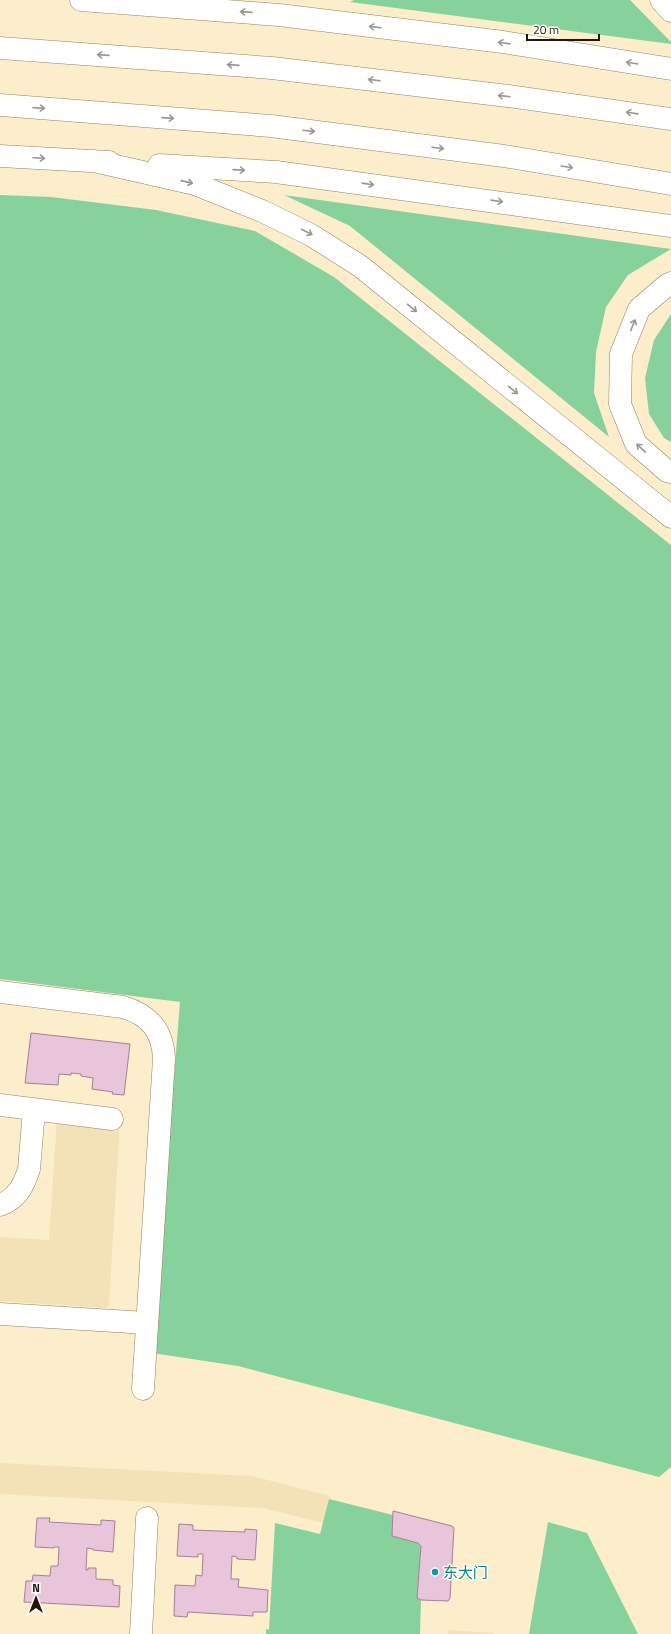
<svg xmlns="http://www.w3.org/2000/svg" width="671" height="1634" viewBox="0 0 671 1634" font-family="'Titillium Web','Noto Sans SC',sans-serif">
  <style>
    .built { fill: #f3e2b7 }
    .green { fill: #87d29c }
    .building { fill: #e8c5db; stroke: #a28196 }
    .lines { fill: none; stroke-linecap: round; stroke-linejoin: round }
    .minor-casing { stroke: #8f8261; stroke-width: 23 }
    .highway-casing { stroke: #8f8261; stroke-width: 23 }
    .minor { stroke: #fff; stroke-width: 22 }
    .highway { stroke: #fff; stroke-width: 22 }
    .oneway { stroke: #999791 }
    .culture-dot { fill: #0f9aa8; stroke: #fefcf5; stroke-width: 1.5 }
    .labels { text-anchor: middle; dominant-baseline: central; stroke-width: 3; stroke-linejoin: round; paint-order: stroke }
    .culture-label { font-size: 15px; fill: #0d838f; stroke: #fefcf5; text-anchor: start }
  </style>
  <rect width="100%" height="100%" fill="#fceeca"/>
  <!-- built -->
  <path class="built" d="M57,1119L120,1122L109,1305L106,1308L0,1301V1237L49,1240Z
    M0,1463L252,1476L330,1496L323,1523L263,1508L0,1494Z
    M448,1630L494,1633V1634H448Z"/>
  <!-- green -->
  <path class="green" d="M354,0H630L671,42V44L350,2Z
    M0,195L51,197L156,210L255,231L334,277L671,545V1467L659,1477L238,1366L152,1353L180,1002L0,979Z
    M284,195L671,249L628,275L606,307L596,352L594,393L609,437L350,226Z
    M671,314V442L664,438L649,414L645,378L654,340Z
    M329,1499L393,1515L392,1536L418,1543L421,1546L417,1597L421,1600L420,1634H266V1629L269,1630L275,1523L320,1534Z
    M548,1522L587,1533L638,1634H529Z"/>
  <!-- building -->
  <path class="building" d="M31,1033L130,1044L124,1095L112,1094L113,1092L92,1089L93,1078L81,1076V1074L71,1073V1075L59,1074L58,1085L25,1083Z
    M393,1511L452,1526L454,1528L450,1598L448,1601L421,1600L417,1598L421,1546L418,1543L392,1536Z
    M37,1518H50L49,1522L101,1525V1520L115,1521L113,1552L93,1550V1549L87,1548L86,1570H88V1568H96V1579L113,1580V1585L120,1586L119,1607L24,1602L26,1581H32L33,1575L50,1576L51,1566H58L59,1547H54V1548L35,1547Z
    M179,1524L193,1525V1530L245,1532V1529L257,1530L255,1560L237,1559V1557L232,1556L231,1579H239L238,1587L268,1590L267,1612H253V1616L188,1612L187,1617L174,1616L175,1585L195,1586L196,1575L202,1576L203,1554H198V1557L177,1556Z"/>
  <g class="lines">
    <!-- minor casing -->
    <g class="minor-casing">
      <path id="minor" d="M81,0L279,15L503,42L671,69
        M661,0L671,11
        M0,156L109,162
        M94,161L195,184L262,211L311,235L360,266L671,517
        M159,165L276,172L671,226
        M671,283L667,285L639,309L621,354L620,404L636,444L667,471L671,472
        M0,992L123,1007C150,1015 163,1031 164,1059L143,1389
        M0,1105L112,1119
        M0,1205C17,1199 24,1185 29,1169L34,1110
        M0,1314L147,1323
        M141,1634L147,1518"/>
    </g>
    <!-- highway casing -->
    <g class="highway-casing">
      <path id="highway" d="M0,48L272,68L508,96L671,119
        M0,105L271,126L504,156L671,184"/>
    </g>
    <!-- minor -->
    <use href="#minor" class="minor"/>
    <!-- highway -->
    <use href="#highway" class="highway"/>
  </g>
  <!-- one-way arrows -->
  <defs><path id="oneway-shaft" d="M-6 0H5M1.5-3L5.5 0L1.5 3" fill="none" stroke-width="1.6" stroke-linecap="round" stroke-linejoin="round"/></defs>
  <g class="oneway">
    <use href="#oneway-shaft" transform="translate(246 12) rotate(-176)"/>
    <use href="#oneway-shaft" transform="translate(375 27) rotate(-173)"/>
    <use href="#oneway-shaft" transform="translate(504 43) rotate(-172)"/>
    <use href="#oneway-shaft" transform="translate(103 55) rotate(-176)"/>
    <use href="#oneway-shaft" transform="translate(632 63) rotate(-171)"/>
    <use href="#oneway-shaft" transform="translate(233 65) rotate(-176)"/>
    <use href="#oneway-shaft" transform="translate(374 80) rotate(-173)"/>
    <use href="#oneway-shaft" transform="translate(504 96) rotate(-173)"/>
    <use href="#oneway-shaft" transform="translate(39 108) rotate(4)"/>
    <use href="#oneway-shaft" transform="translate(632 113) rotate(-172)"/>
    <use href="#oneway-shaft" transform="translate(168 118) rotate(4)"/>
    <use href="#oneway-shaft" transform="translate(309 131) rotate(7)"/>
    <use href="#oneway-shaft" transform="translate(438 148) rotate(7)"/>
    <use href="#oneway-shaft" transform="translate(39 158) rotate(3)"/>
    <use href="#oneway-shaft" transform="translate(567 167) rotate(9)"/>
    <use href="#oneway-shaft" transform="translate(239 170) rotate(4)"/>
    <use href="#oneway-shaft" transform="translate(187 182) rotate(13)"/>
    <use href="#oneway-shaft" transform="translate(368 184) rotate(8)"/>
    <use href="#oneway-shaft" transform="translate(497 201) rotate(8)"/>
    <use href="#oneway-shaft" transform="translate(307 232) rotate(27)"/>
    <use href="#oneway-shaft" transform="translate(412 308) rotate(39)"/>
    <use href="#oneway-shaft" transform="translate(633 325) rotate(-68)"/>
    <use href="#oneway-shaft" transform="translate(513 390) rotate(39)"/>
    <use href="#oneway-shaft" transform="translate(641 448) rotate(-137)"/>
  </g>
  <!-- markers -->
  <circle class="culture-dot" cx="435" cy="1572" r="4"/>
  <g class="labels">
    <!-- culture labels -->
    <g class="culture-label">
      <text x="443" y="1572">东大门</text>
    </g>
  </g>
  <!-- north arrow -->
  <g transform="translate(36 1598)" stroke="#fefcf5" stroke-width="3" paint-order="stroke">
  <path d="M0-3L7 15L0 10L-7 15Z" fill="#1d180b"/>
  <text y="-6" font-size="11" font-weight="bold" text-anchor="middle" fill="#1d180b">N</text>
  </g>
  <!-- scale -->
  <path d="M527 34v6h72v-6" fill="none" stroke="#1d180b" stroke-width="2"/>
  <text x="533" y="34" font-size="12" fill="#1d180b" stroke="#fefcf5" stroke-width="3" paint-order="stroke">20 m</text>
</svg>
